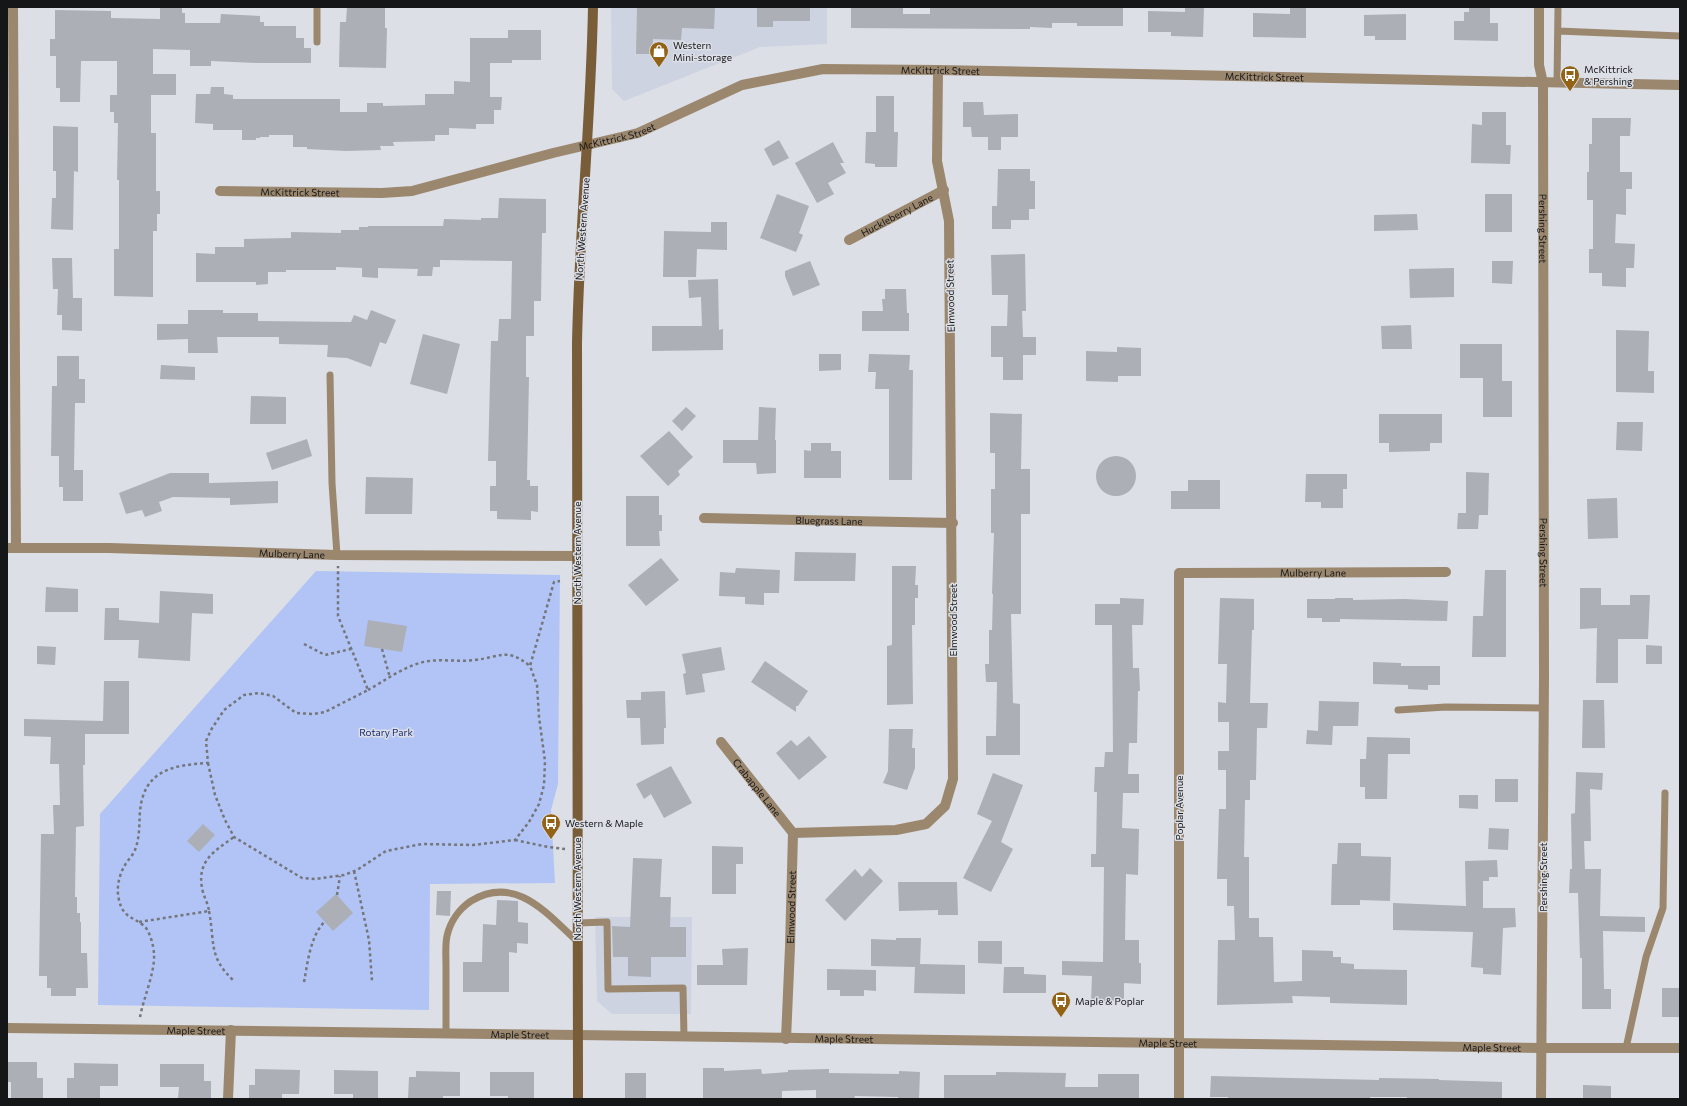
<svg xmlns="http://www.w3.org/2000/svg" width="1687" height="1106" viewBox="0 0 1687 1106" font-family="Commissioner,sans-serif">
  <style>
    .built { fill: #cdd3e1 }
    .green { fill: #b1c4f5 }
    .building { fill: #acafb6 }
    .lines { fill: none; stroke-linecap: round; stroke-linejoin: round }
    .path { stroke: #74767b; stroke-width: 2.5; stroke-dasharray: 3 3; stroke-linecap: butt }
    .service { stroke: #9b876e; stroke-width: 7 }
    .minor { stroke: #9b876e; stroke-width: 10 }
    .tertiary { stroke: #9b876e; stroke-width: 10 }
    .secondary { stroke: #795c38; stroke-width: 10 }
    .labels { text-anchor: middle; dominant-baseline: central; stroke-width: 3; stroke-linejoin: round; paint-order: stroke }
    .poi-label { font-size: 10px; fill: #151618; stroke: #dcdfe6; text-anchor: start }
    .street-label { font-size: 10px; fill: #151618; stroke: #dcdfe6 }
    .park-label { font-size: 10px; fill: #192a72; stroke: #dcdfe6 }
  </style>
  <rect width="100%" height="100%" fill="#dcdfe6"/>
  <!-- built -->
  <path class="built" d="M611,7H827V44L760,47L624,101L612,89Z
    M595,917H692L691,1014H612L597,1001Z"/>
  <!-- green -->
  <path class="green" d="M316,571L560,575L558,784L551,810L555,883L430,884L429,1010L98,1005L100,814Z"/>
  <!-- building -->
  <path class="building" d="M160,7H182V13H185V23H220L221,14L260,16V22H264V26H296V38H304V48H311V63H258L211,61V66H190V50L153,49V74H176V95H151V133H156V191H160V214H157V231H153V297L114,296V249H119V180H117L118,123H114V112H110V95H117V61H81L80,102H60V88H56V56H50V39H55V10L111,11V18L160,19Z
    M347,7H385V28H387L386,68L339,67L340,22H346Z
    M637,7H715L714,29L682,28L681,40L653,39L652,54H636Z
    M757,7H810V21H773V27H757Z
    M851,7H903V14H930V7H1123V26H1077V23H1052V28L1030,27V29L851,28Z
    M1185,7H1204L1203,37L1171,36V32H1148V11L1185,12Z
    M1290,7H1306V38L1253,37V13L1290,14Z
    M1469,7H1490V23H1498V41L1454,40V21H1464V12H1469Z
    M1406,14V40H1375V36H1364V15Z
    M508,30H541V60H512V63H490V97H502L501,110H494V124H476V129L449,128V135H435V141L393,142L394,146H380L381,150L346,151L307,149V147H293V135H269V137H260V138H256V140H242V130H213V124L195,123L196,94H210L211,87H224V94L233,95V99H340V112H367V103H383V106L425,105V94H454V81L470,82V38H508Z
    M876,96H894V132H898L897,167H875V164L865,163L866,132H876Z
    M963,102H983L984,115L1018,114V137H1001V150H988V137H972L971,127H963Z
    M1482,112H1506V145H1511L1510,164L1471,163L1472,124L1482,125Z
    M1592,118H1631L1630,136H1620V172H1632V189H1626V215L1616,214L1615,243L1635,244L1634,268H1626V287L1602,286V273H1589V249H1593V200H1587V172H1589V144H1592Z
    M53,126L78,127V172L74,171L73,230L51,229L52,198H56V171H53Z
    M779,140L789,158L773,166L764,149Z
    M833,142L844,163H840L846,173L828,183L834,194L817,203L795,163Z
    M998,169H1030V181H1035V209H1029V220H1011V229H992V206H997Z
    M777,194L809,206L799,233L803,235L796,252L760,238Z
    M1485,194H1512V232H1485Z
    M499,198L546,199V233H542L541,301H534V336H526V377H529L527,480H530V486H538V512L531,511V520L497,519V511H490V486H496V461H488L491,341H498L499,319H511L512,261L440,260V267H433L432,276H417L418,269L378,268V278L362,277V268L336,267V270H286V272H268V284L256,285V282H196V253L215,254V247H244V239L291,238V232L341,233V230H359V227H368V226H443L444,219L481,220V218H498Z
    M1417,214L1418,230L1374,231V215Z
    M711,222H727V250L697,249L696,277H663L664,231L711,232Z
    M1025,254L1026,311H1022L1023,337H1036V355H1023V380H1003V357H991V326H1007L1008,295H992L991,255Z
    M52,258H72L73,298H82V331L62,330V315H57L58,289H53Z
    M810,261L820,285L793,296L785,276V271Z
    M1492,261H1513L1512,284L1492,283Z
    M1454,268V297L1410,298L1409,269Z
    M718,279L719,330L723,329V350L652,351V326H702L701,297L689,298L688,280Z
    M885,289H906L907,313H909V331H862V311H883L882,299H885Z
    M188,310H223V313H258V321L351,322L354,315L367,320L371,310L396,320L386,344L380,342L371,367L347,358L327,357L328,345L279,344V337H217L218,353H188V339L157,340V324H188Z
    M1411,325L1412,349H1382L1381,326Z
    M1616,330L1649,331L1648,371H1654V393L1616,392Z
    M423,334L460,344L447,394L410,384Z
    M1460,344H1502V381H1512V417H1483V378H1460Z
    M1117,347L1141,348V376H1118V382L1086,381V351L1117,352Z
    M819,354H841V370L819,371Z
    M869,354L910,355L909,370H913L912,480H889V389H875L876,372H868Z
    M57,356H79V379H85V403H75L74,470H83V501H63V487H59V456H51L52,386H57Z
    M161,365L195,367V380L160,379Z
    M251,396L286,397V424H250Z
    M686,407L696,416L682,431L672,421Z
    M759,407L776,408L775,440H776V473L757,474L756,463H723V440H758Z
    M990,413L1022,414L1021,469H1030V514H1021V614H1011L1013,703L1020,704V755H986V736H996L997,682H986L985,664H989V630H992L993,594H992L994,533H991V489H995V453H990Z
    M1379,414H1442V443H1430V451L1389,452V443H1379Z
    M1617,422H1643L1642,451L1616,450Z
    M669,431L693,457L678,471L680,475L668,486L640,456Z
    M307,439L312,456L272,470L266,453Z
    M811,443H831V451H841V478H804V450L811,451Z
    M1096 476a20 20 0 1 1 40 0a20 20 0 1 1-40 0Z
    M1466,472L1489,473L1488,515H1479L1478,529H1457L1458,513H1466Z
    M170,473H209V483L278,481V503L230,505V498L173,497L159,502L162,511L145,517L142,510L126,514L119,493Z
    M1306,474H1347V489H1343V508H1321V502H1305Z
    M366,477L413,478L412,514H365Z
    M1188,480H1220V509H1171V491H1188Z
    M626,496H659V515H662V531H659L660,546H626Z
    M1617,498L1618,538L1588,539L1587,499Z
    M795,552L856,553L855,581H794Z
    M661,558L679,580L646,606L628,585Z
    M892,566H916L915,585H918V598H915V625H912L913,704L887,705V646L892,645Z
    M736,568L780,570L779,593H764V605L745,604V597L719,596L720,572L735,573Z
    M1485,570H1506V657H1472L1473,616H1483Z
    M46,587L78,589V612H45Z
    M1580,588H1601V605H1630V595H1650L1648,639H1618V683H1596L1597,628L1580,629Z
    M160,591L213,594V614L192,613L190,661L138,658L139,640H104L105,608H119V620L159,623Z
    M1120,598L1144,599L1143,625H1132L1133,668H1139L1140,691H1138L1137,743H1129L1128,774H1139V793H1123L1122,828L1139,829L1138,875L1126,874L1125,940H1139V963H1141V984L1124,983V1001H1091L1092,976L1062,975V961L1103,962L1104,867H1091V854H1096L1097,792H1094L1095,767H1104L1105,752H1113L1112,625H1095V604H1120Z
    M1220,598L1254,599V630H1252L1250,703H1268L1267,728H1257L1256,780H1250V800H1245L1244,857H1249V918H1259V937H1273L1274,982L1302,981V950L1333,951V957H1341V963L1354,964V969L1407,970V1005L1330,1003V997L1292,996L1293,1003L1217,1005L1218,940H1235L1234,906H1227V879H1217L1219,809H1226V770H1218V751H1229V722H1218V702L1226,703L1227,664H1218Z
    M1335,598H1353V600L1404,599L1448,601L1447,621L1340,619V622H1322V618H1307V599H1335Z
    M368,620L407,626L402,652L364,646Z
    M1646,645L1662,646V664H1646Z
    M37,646L56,647L55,665L37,664Z
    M721,647L725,670L702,674L705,692L686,695L683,674L686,673L682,654Z
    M765,661L808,691L798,706H796V712L751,682Z
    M1373,662L1401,663V666H1440V685H1428V690L1408,689V685L1373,684Z
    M104,681H129V734H85V765H83L84,826L76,827L75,897H77V913H80V922H81V953H87L88,988H76V996H51V988H47V976H39L41,834H54L53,805H60L59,764H50L51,737L24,736V719L103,721Z
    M665,691L666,728H664V744L641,745L640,718H627L626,700H641V692Z
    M1583,700H1604L1605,748H1582Z
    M1319,701L1359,702L1358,726H1333L1332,745L1306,744L1307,730L1318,731Z
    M889,729H913L912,748H915V768L907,790L883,783L888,771Z
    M809,736L827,757L799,780L776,753L791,740L797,746Z
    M1367,737L1410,738V754H1388L1387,799H1365V787H1360V759H1366Z
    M671,766L692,803L664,818L651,794L644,799L636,784Z
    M1576,772L1603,773L1602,790L1590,789L1591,841H1584L1585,869H1601L1600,916L1645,917V932L1603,931L1604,989H1611V1009H1582V958H1580L1578,893H1569L1570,869H1572L1571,814L1575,813Z
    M993,773L1023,785L1001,842L1013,849L991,892L963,878L992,821L977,814Z
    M1495,779H1518V802H1495Z
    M1459,795H1478V809L1459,808Z
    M203,824L215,835L199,852L187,841Z
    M1489,828L1509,829L1508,850L1488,849Z
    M1338,843H1361V856L1391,857L1390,901L1360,900V905H1331L1332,864H1337Z
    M712,846L743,847V864H736V894H712Z
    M633,858L662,859L660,897H671L670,927H686V957H651V977L628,976V957H613L612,926L630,927Z
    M1497,860L1498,877H1489V881H1483V908H1515L1516,927L1503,928L1501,975L1483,974V968L1471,967L1473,932L1393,930V903L1466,906L1465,861Z
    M870,868L883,881L845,921L825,900L855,869L862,877Z
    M898,882H957L958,915H938V910L899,911Z
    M437,891H451L450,916L436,915Z
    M336,894L353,913L333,931L316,912Z
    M497,900L518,901V922L528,923V944L517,943V953L509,952V992H463V962H482L483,924L496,925Z
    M896,938H921L920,964L965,965V994L914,993L915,967L871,966V939L896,940Z
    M978,941H1002V964L978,963Z
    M748,948L747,985H697V965H723L722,949Z
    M1004,967H1024V974L1046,975V993H1003Z
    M827,969L876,970V991L864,990V996H840V990H827Z
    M1662,988H1680V1017H1662Z
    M7,1062H37V1078H43V1099H11V1082H7Z
    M74,1063L118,1064V1086H100V1099H67V1078H74Z
    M160,1064H204V1081H211V1099H178L179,1087H160Z
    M703,1068H724V1071L761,1069L762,1074L788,1072V1070L829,1069V1073L899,1074V1071L920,1072L919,1099H898V1097L855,1096L854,1099H816V1090L782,1091V1099H703Z
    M255,1069L300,1070L299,1094H282V1099H249V1085H255Z
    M334,1070L378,1071V1099H353V1094H334Z
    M416,1071L460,1072V1096H443V1099H408L409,1077H416Z
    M490,1072H534V1099H508V1096H490Z
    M996,1072L1066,1073L1065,1087H1098V1074H1139V1099H944V1075H996Z
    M625,1073H646V1099H625Z
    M1211,1076L1379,1080V1078L1439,1079V1080L1502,1082V1099H1407V1097H1370V1099L1277,1098V1099H1228V1097H1210Z
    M1583,1085L1611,1086V1099H1583Z"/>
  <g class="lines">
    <!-- path -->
    <path class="path" d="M304,644L325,655L351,649
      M382,649L390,678
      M368,690C386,680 407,664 429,661C444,659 460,662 475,660C501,657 506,647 530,666
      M208,763L215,795L225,820L234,837L302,878L315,879L344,875L357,870L386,851L422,844L473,845L515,840L529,822L539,804L544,785L545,761L539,717L537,685L530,666L554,582L560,581
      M515,840L548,847L565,849
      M354,871L369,940L372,981
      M337,895L340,876
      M209,911C215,942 208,957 234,981
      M139,922L209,911C208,903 203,895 202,888C197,860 215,851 234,837
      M304,982C308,961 310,937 325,921
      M140,1017C143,1000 155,972 154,955C154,947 150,930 143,925C131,916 123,917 119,900C116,888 119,875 125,865C128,860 133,855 135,850C140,837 139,824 140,811C144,770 173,765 208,763L206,741L211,730L224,710L244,695L259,693L273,696L296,713L314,714L325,712L368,690L338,616V566"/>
    <!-- service -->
    <path class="service" d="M317,7V42
      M1558,31L1680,36
      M1557,83L1558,7
      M330,375L332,483L337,555
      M1398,710L1446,707L1544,708
      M577,923L607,922L608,989L683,988L684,1037
      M446,1033C446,1011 446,989 446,966C446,956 445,945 447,936C450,922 459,909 471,901C516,874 547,914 577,941
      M1626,1048L1646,957L1663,908L1665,793"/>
    <!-- minor -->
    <g class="minor">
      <path d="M13,7L16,548"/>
      <path id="s1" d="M1539,7V65L1543,83L1544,677L1541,1099"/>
      <path id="s2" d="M220,191L382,193L412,191L553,153L638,133L742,85L823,69L938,70L1680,85"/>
      <path id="s3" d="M849,240L944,190"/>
      <path id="s4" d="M704,518L953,523"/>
      <path id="s5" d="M7,548H109L337,555L577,556"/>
      <path id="s6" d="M721,742L793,833"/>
      <path d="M793,833L896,830L926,824L945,806L953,779L949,221L937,161L938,70"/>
      <path id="s7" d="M7,1028L578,1035"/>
      <path id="s8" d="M786,1039L790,947L793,833"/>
      <path d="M228,1099L231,1030"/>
      <path id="s9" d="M1179,1099V573L1446,572"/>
    </g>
    <!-- tertiary -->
    <path class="tertiary" id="s10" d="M578,1035L1541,1048H1680"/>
    <!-- secondary -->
    <path class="secondary" d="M578,1099L577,344C579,232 591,120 593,7"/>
  </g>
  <!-- icons -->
  <defs>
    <g id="shop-pin" transform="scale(1)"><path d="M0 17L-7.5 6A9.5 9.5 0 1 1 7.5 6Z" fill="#946214" stroke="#dcdfe6"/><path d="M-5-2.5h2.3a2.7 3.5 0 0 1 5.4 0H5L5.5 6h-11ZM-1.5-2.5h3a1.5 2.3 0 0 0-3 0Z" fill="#fff"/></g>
    <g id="bus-pin" transform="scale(1)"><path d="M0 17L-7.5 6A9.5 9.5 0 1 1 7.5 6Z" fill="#946214" stroke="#dcdfe6"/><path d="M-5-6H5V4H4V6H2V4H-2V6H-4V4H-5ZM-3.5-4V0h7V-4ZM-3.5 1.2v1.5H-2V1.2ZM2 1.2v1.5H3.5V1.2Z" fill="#fff"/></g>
  </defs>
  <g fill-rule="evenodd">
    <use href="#shop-pin" x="659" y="51"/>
    <use href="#bus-pin" x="1570" y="75"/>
    <use href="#bus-pin" x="551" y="823"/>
    <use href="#bus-pin" x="1061" y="1001"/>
  </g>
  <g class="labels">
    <!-- poi labels -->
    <g class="poi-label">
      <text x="673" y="45">Western<tspan x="673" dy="12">Mini-storage</tspan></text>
      <text x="1584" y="69">McKittrick<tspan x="1584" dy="12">&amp; Pershing</tspan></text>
      <text x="565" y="823">Western &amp; Maple</text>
      <text x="1075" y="1001">Maple &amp; Poplar</text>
    </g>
    <!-- street labels -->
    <g class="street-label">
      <text stroke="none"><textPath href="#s2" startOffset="740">McKittrick Street</textPath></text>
      <text stroke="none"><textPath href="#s2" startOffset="1064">McKittrick Street</textPath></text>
      <text stroke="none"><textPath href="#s2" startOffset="404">McKittrick Street</textPath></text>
      <text stroke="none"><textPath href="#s2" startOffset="80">McKittrick Street</textPath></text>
      <text stroke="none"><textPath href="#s3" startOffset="54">Huckleberry Lane</textPath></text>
      <text transform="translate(582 229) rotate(-86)">North Western Avenue</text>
      <text stroke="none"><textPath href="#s1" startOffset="222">Pershing Street</textPath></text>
      <text transform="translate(950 296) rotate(-91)">Elmwood Street</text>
      <text stroke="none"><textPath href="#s4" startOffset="125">Bluegrass Lane</textPath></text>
      <text transform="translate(577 553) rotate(-90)">North Western Avenue</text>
      <text stroke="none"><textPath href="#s1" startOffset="546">Pershing Street</textPath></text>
      <text stroke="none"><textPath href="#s5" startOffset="285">Mulberry Lane</textPath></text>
      <text stroke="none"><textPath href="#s9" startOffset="660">Mulberry Lane</textPath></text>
      <text transform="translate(953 620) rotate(-90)">Elmwood Street</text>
      <text stroke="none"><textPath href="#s6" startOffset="58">Crabapple Lane</textPath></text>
      <text transform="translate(1179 808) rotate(-90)">Poplar Avenue</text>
      <text transform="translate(1543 877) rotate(-90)">Pershing Street</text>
      <text transform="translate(577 889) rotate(-90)">North Western Avenue</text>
      <text stroke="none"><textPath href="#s8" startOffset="132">Elmwood Street</textPath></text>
      <text stroke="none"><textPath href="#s7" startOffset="189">Maple Street</textPath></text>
      <text stroke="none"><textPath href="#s7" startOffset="513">Maple Street</textPath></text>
      <text stroke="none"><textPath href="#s10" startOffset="266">Maple Street</textPath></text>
      <text stroke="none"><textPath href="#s10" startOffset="590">Maple Street</textPath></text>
      <text stroke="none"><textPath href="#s10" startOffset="914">Maple Street</textPath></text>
    </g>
    <!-- park labels -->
    <g class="park-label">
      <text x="386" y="732">Rotary Park</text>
    </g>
  </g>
  <!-- border -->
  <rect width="1687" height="1106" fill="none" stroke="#151618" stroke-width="16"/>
</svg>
